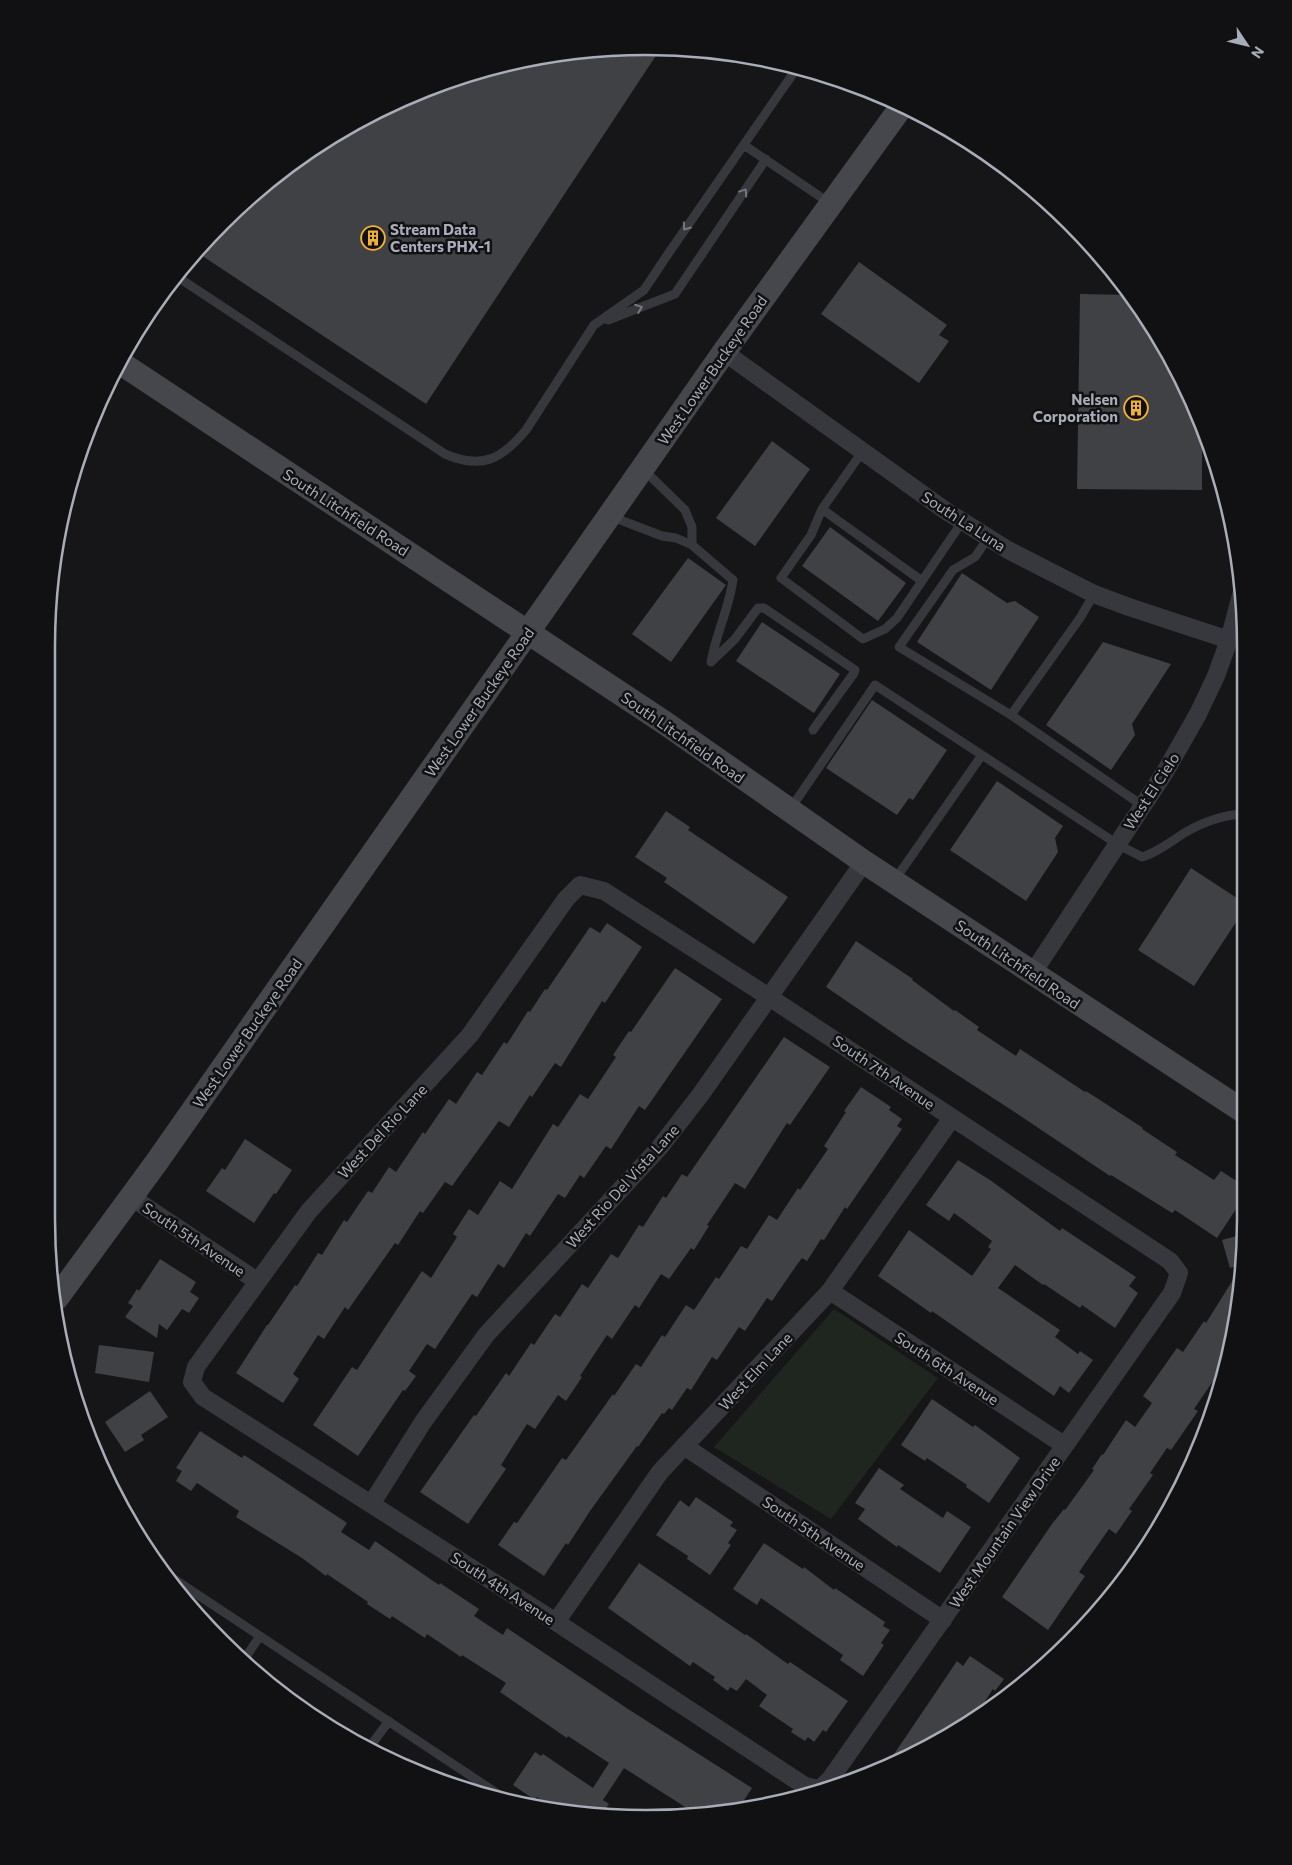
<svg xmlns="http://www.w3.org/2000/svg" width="1292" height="1865" viewBox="0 0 1292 1865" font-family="Commissioner,sans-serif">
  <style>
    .green { fill: #1e261f }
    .building { fill: #404145 }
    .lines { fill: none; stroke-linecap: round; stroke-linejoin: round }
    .service { stroke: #37383d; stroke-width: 9 }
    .minor { stroke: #37383d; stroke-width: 18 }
    .secondary { stroke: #45474d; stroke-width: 24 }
    .oneway { stroke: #757881 }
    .labels { text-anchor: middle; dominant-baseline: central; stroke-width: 5; stroke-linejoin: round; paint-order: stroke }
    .poi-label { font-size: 15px; font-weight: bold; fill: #a8adb8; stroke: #111113; text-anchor: start }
    .street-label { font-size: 15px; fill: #a8adb8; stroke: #111113 }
    .rim { fill: none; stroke: #a8adb8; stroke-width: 2.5 }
  </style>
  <rect width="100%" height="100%" fill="#161618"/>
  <!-- green -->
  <path class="green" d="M834,1309L938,1378L831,1519L714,1447Z"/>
  <!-- building -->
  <path class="building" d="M646,46L661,48L426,404L198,253L222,222L313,147L417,92L529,58Z
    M859,262L947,325L939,335L949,341L919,383L821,314Z
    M1080,294L1130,295L1184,380L1202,436V490L1077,489Z
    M772,441L810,469L755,546L716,518Z
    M830,527L906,583L878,621L802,566Z
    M688,558L726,585L671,662L632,634Z
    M962,573L1007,603L1015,601L1039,617L991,690L917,642Z
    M762,622L840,674L814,713L736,661Z
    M1103,642L1171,664L1132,724L1135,735L1111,770L1046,725Z
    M872,700L947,750L913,800L909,798L897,815L826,768Z
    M997,781L1063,826L1055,838L1058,852L1026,901L950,850Z
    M666,811L690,827L688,830L788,897L754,944L664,882L667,878L635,857Z
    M1191,868L1246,904V907L1194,986L1138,950Z
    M607,923L642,947L605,1003L602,1001L561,1067L555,1063L532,1097L530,1095L509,1127L499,1121L452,1186L445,1182L423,1213L420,1211L398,1245L395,1243L348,1310L345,1307L324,1339L318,1335L293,1374L299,1379L283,1403L236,1373L267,1325H268L295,1285L297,1286L318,1253L322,1255L344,1220L347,1222L368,1191L372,1193L389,1167L396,1172L423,1132L425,1134L449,1099L456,1104L477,1072L482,1075L504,1042L507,1044L528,1011L530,1012L545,989L547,990L590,927L600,933Z
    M856,941L913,979L912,980L954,1011L955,1010L979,1027L977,1030L1016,1056L1020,1049L1085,1092L1086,1091L1143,1128L1142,1129L1177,1152L1175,1155L1214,1180L1221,1171L1246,1187V1194L1217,1238L1175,1210L1172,1213L1111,1175L1110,1176L1013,1111L905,1041L826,987Z
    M675,968L722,999L645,1110L639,1106L611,1149L606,1146L584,1178L580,1175L565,1198L558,1194L530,1236L526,1233L504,1268L498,1264L477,1297L472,1294L435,1349L427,1344L409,1371L416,1376L405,1391L403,1390L358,1456L313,1425L352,1367L357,1370L422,1271L431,1278L457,1237L453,1234L469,1209L478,1215L500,1181L512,1189L553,1124L558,1127L580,1094L588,1099L616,1057L613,1055L629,1031L631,1032Z
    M784,1037L830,1067L790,1125L787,1123L745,1189L735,1183L707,1225L709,1226L694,1250L691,1248L669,1279L661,1274L639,1308L635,1305L612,1339L607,1335L580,1376L582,1377L566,1401L558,1395L535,1429L527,1424L501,1465L506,1469L468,1524L420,1492L474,1415L476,1416L506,1373L509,1376L531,1343L534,1345L555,1314L560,1317L582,1284L588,1288L611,1254L618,1258L639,1225L643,1227L663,1196L666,1198L682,1174L687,1177Z
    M861,1087L891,1107L889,1110L902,1119L897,1126L902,1129L847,1209L845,1207L824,1240L821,1239L807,1261L802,1258L796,1266L772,1301L767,1298L745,1331L739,1327L717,1360L712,1357L691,1390L687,1388L672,1410L669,1408L664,1414L662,1413L638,1447L637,1446L590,1511L568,1545L566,1543L544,1576L498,1545L514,1522L517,1523L562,1458L566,1460L613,1394L614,1396L636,1364L641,1367L662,1335L665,1337L686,1305L694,1310L716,1277L719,1279L741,1246L747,1249L769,1215L777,1220L798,1188L800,1190L828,1149L824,1146L846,1112L844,1111Z
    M245,1139L292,1170L276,1194L274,1193L254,1223L206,1191L222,1168L225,1170Z
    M958,1160L990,1180L1060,1231L1062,1228L1136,1277L1129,1286L1138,1293L1115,1328L1082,1305L1080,1308L1044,1284L1043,1285L1015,1265L998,1288L1060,1330L1055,1337L1078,1354L1080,1351L1093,1360L1069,1393L1060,1386L1054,1396L932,1311L931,1313L878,1276L909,1230L972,1276L991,1249L988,1247L992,1241L954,1213L949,1221L926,1205Z
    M1244,1234L1241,1265L1230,1268L1222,1240Z
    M160,1259L196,1282L190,1292L199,1298L189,1313L182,1309L167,1330L159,1324L157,1338L125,1317L133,1306L128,1303L137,1289L139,1291Z
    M1241,1267L1234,1336L1224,1370L1222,1368L1194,1409L1198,1411L1171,1450L1167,1448L1150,1473L1153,1475L1129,1509L1132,1511L1116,1534L1109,1529L1079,1572L1085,1576L1048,1630L1002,1597L1052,1524L1064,1509L1065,1510L1094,1470L1092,1469L1102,1454L1103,1455L1126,1420L1135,1427L1152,1403L1143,1396L1177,1348L1183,1352L1204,1321L1206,1323Z
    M99,1345L154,1352L149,1382L95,1373Z
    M150,1391L168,1417L141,1435L144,1440L125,1452L105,1422Z
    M932,1399L973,1427L975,1425L1020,1458L989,1503L966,1487L967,1485L927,1458L925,1461L901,1445Z
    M200,1431L242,1458L244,1455L267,1470L347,1523L341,1532L369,1550L375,1541L439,1585L440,1583L479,1609L474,1616L503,1635L507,1628L628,1709L752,1788L737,1811L702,1815L694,1810L693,1812L624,1768L603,1800L609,1804L601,1815L568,1814L557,1811L537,1797L535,1800L513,1785L535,1752L541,1756L543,1754L593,1788L609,1763L568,1736L567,1738L500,1692L506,1683L462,1655L461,1657L427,1634L425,1638L392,1616L390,1619L367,1604L368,1602L327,1574L326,1576L302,1558L236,1517L239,1511L197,1483L191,1491L176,1481L182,1471L176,1468Z
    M879,1468L904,1485L900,1489L943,1518L947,1511L971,1527L940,1573L898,1545L897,1547L858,1519L865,1509L855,1503Z
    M696,1497L733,1522L730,1526L737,1530L728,1543L731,1545L710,1575L687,1559L688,1556L656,1535L680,1500L689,1507Z
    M764,1543L803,1569L804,1567L834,1590L835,1588L885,1622L883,1626L890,1630L881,1643L884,1645L863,1676L840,1660L843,1655L761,1598L757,1605L733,1589Z
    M639,1563L745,1635L746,1634L788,1664L790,1662L848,1701L826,1732L823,1730L814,1742L808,1737L805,1741L791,1732L793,1729L759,1706L767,1695L746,1679L737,1691L730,1687L728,1691L713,1680L715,1677L693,1662L690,1666L608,1608Z
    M970,1656L1004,1679L995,1691L993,1689L974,1718L912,1757L886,1766L957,1661L963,1666Z"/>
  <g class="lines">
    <!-- service -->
    <path class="service" d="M744,145L831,204
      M179,278L445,454C482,470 502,459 526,430L594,325L644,290L668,254L797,68
      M608,320L675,294L766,159
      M862,452L822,509L922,581L962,522
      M643,469L685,510L692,527V545
      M822,509L811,535L781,578L863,639L885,629L897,618L922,581
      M610,516L662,536L676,538L692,545L733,580C729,608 716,634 711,662
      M988,538L975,557L953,570L899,647L1011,715
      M1094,594L1080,618L1011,715L1143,806
      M711,662L735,639L758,608H764L855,670L854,673L813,730
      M791,808L875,685L982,755
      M894,881L982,755L1117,844L1142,857C1159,852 1171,841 1186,832C1203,822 1226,814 1246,814
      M165,1573L501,1796
      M243,1661L260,1636
      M368,1749L389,1721"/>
    <!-- minor -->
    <path class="minor" d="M724,352L946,511L1008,550L1094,594L1129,607L1229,640
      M1032,974L1165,772L1198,714L1216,676L1229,640L1241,595
      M131,1197L257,1281
      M830,1291L1064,1445
      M684,1446L943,1620
      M372,1503L423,1422L486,1335L660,1147L701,1094L864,862
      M556,1622L660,1472L830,1291L952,1118
      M818,1789L805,1786L556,1622L203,1397L192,1382L196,1367L309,1211L470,1035L566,899L580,885L604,891L769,997L1170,1261L1179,1273L1172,1293L831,1778L822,1787"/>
    <!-- secondary -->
    <path class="secondary" d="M119,362L665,723L864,862L1246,1113
      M57,1298L156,1163L724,352L902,106"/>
  </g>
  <!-- one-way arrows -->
  <defs><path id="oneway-chevron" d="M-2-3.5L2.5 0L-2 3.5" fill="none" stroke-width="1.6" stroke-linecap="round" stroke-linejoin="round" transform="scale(1.25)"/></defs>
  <g class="oneway">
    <use href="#oneway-chevron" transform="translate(744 192) rotate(-56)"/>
    <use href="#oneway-chevron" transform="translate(686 227) rotate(125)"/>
    <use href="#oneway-chevron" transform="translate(639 308) rotate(-21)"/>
  </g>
  <!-- icons -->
  <defs>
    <g id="building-ring" transform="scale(1.25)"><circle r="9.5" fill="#111113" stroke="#f2b134" stroke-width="1.5"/><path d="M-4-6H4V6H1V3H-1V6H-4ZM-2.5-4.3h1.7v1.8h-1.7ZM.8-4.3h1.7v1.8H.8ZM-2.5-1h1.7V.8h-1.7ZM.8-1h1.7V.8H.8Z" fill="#f2b134"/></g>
  </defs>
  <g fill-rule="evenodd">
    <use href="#building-ring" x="373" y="238"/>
    <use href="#building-ring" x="1136" y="408"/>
  </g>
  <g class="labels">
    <!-- poi labels -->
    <g class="poi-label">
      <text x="390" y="229">Stream Data<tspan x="390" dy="17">Centers PHX-1</tspan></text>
      <text x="1118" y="399" text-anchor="end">Nelsen<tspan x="1118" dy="17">Corporation</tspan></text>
    </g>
    <!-- street labels -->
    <g class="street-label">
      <text transform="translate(712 370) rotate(-55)">West Lower Buckeye Road</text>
      <text transform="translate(346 512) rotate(33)">South Litchfield Road</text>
      <text transform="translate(964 521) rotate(33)">South La Luna</text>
      <text transform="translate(479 702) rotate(-55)">West Lower Buckeye Road</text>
      <text transform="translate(683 737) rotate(35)">South Litchfield Road</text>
      <text transform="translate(1151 791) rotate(-57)">West El Cielo</text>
      <text transform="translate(1018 964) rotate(34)">South Litchfield Road</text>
      <text transform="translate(247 1033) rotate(-55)">West Lower Buckeye Road</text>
      <text transform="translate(884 1072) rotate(34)">South 7th Avenue</text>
      <text transform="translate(382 1131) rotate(-47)">West Del Rio Lane</text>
      <text transform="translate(622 1186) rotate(-48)">West Rio Del Vista Lane</text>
      <text transform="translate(194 1239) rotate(34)">South 5th Avenue</text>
      <text transform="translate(947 1368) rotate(33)">South 6th Avenue</text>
      <text transform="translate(755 1371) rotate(-47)">West Elm Lane</text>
      <text transform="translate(1004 1532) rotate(-55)">West Mountain View Drive</text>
      <text transform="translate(814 1533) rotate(34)">South 5th Avenue</text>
      <text transform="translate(503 1588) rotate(33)">South 4th Avenue</text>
    </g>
  </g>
  <!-- crop -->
  <path d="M0 0H1292V1865H0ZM646 55H646A591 591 0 0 1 1237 646V1219A591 591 0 0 1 646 1810H646A591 591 0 0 1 55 1219V646A591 591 0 0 1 646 55Z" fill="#111113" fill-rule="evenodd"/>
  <path class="rim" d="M646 55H646A591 591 0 0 1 1237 646V1219A591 591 0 0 1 646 1810H646A591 591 0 0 1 55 1219V646A591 591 0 0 1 646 55Z"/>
  <!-- north arrow -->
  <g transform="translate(1247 45) rotate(125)" stroke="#111113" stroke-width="4" paint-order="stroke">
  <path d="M0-4L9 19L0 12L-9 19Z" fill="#a8adb8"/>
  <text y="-8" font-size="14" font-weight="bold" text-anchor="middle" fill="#a8adb8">N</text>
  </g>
</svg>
